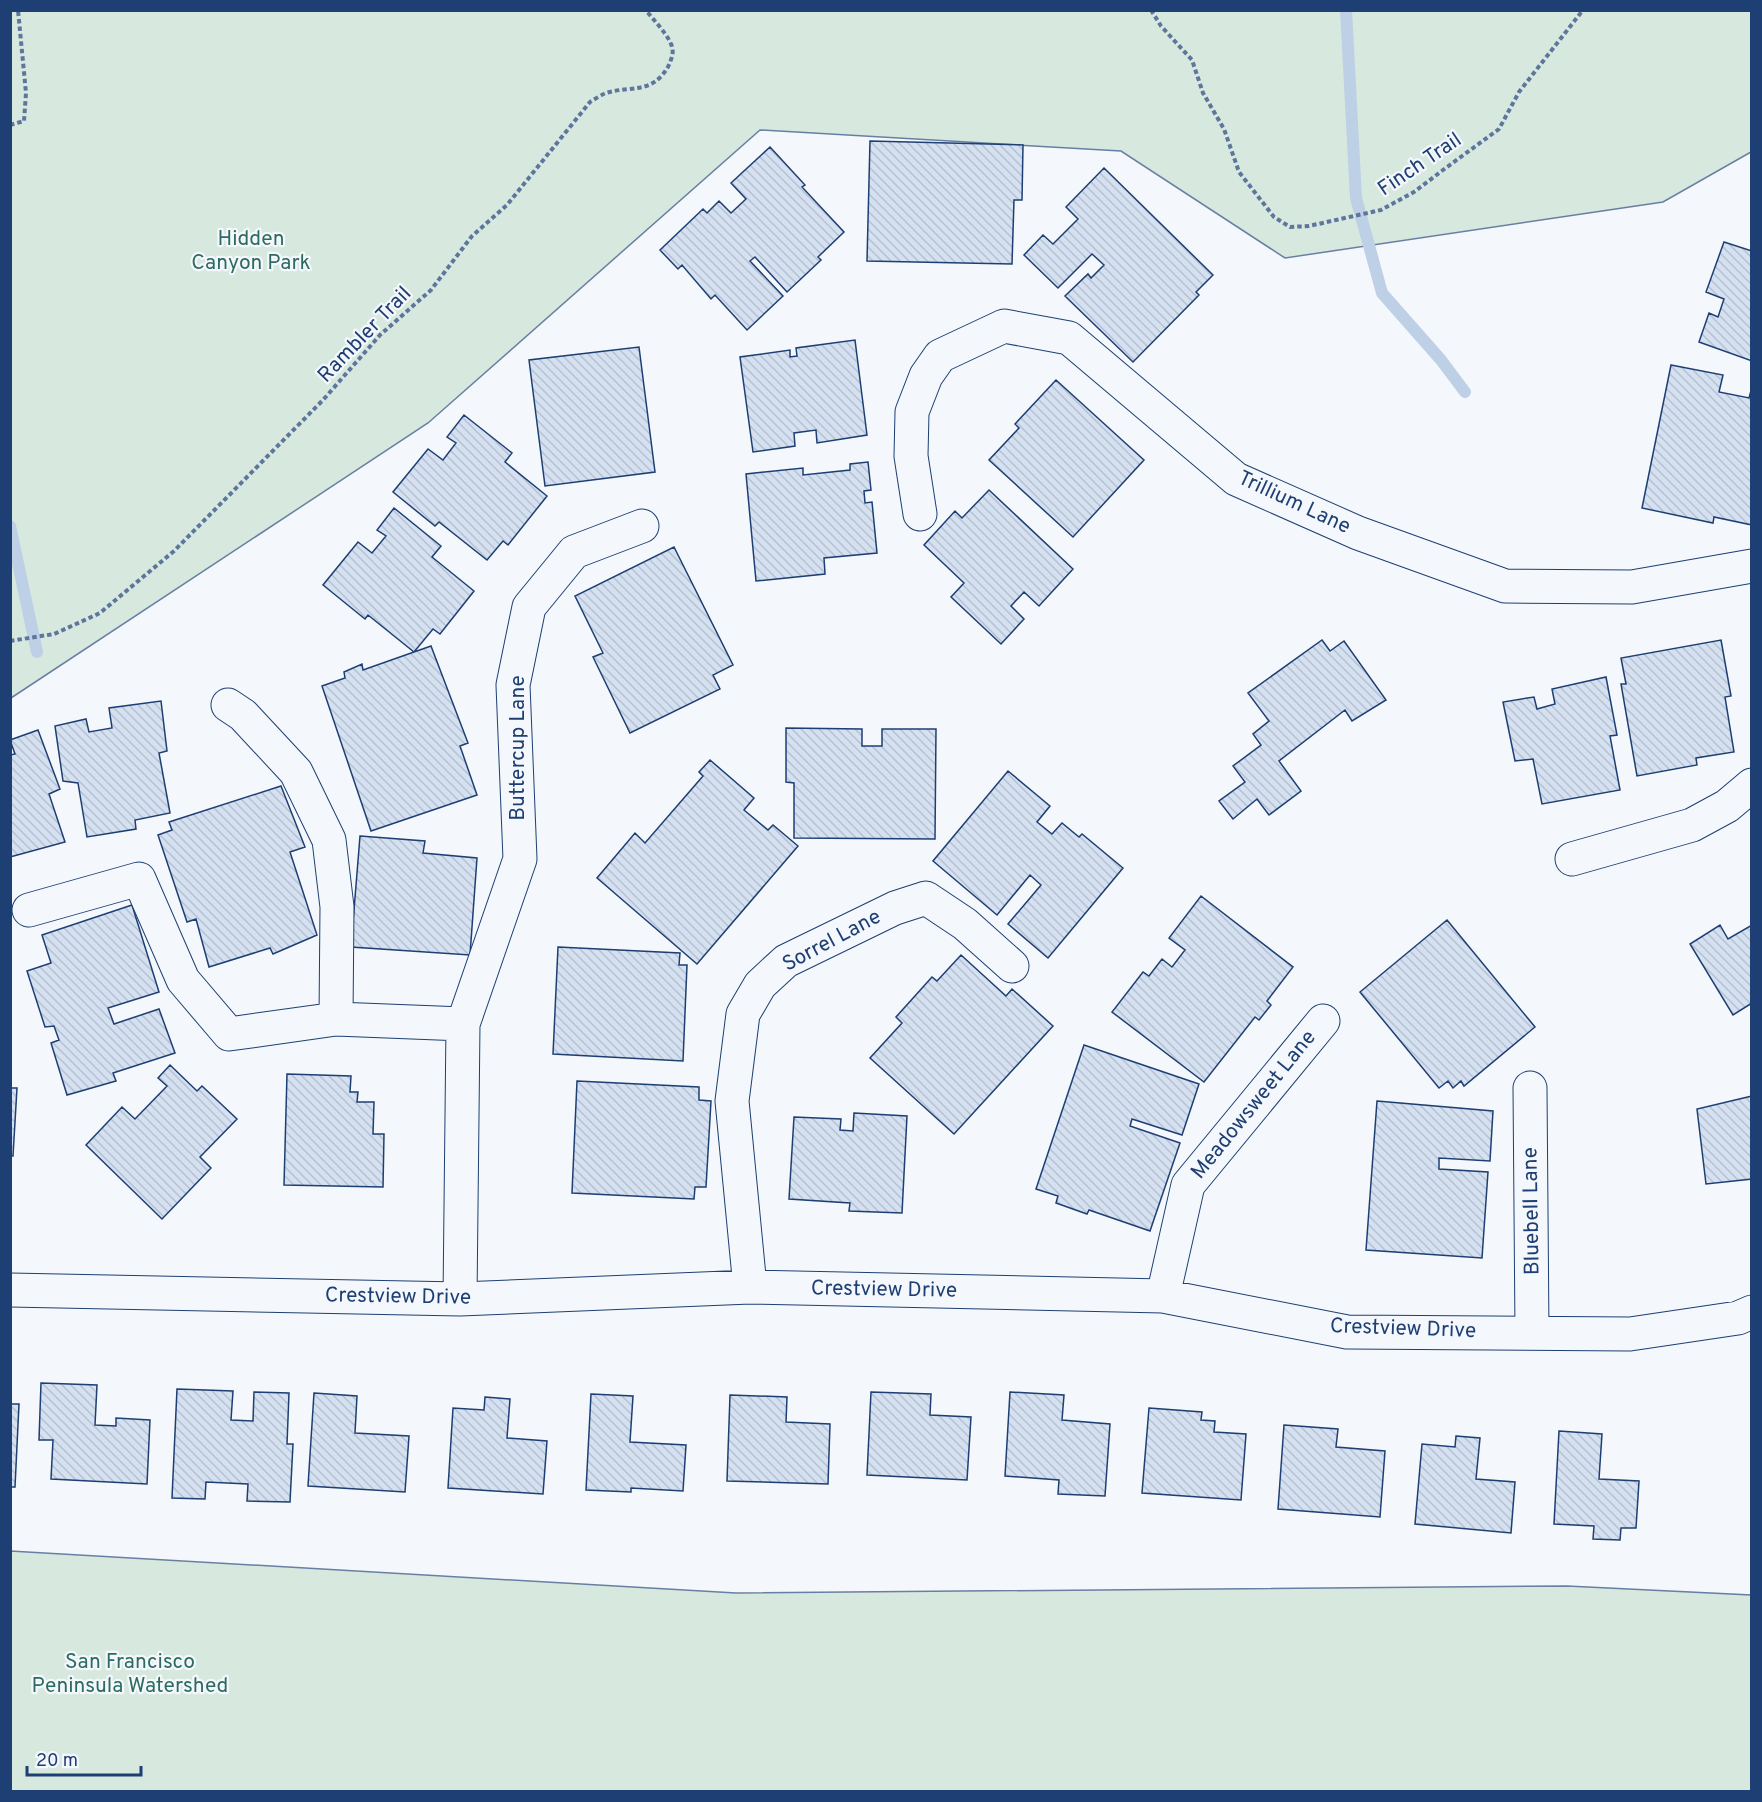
<svg xmlns="http://www.w3.org/2000/svg" width="1762" height="1802" viewBox="0 0 1762 1802" font-family="Overpass,sans-serif">
  <style>
    .park { fill: #d7e8df; stroke: #687fa3; stroke-width: 1.5 }
    .lines { fill: none; stroke-linecap: round; stroke-linejoin: round }
    .stream { stroke: #bed0e5; stroke-width: 12 }
    .building { fill: url(#building-back-hatch); stroke: #1d3f73; stroke-width: 1.5 }
    .minor-casing { stroke: #1d3f73; stroke-width: 35 }
    .path { stroke: #5e769c; stroke-width: 4; stroke-dasharray: 4.5 3; stroke-linecap: butt }
    .minor { stroke: #f4f7fb; stroke-width: 33 }
    .labels { text-anchor: middle; dominant-baseline: central; stroke-width: 4.5; stroke-linejoin: round; paint-order: stroke }
    .street-label { font-size: 21px; fill: #1d3f73; stroke: #f4f7fb }
    .park-label { font-size: 21px; fill: #2c6c60; stroke: #f4f7fb }
  </style>
  <defs>
    <pattern id="building-back-hatch" width="6" height="6" patternUnits="userSpaceOnUse" patternTransform="scale(1.5)"><rect width="6" height="6" fill="#d5e0f0"/><path d="M-1 5l2 2M0 0l6 6M5-1l2 2" fill="none" stroke="#b6c1d1"/></pattern>
  </defs>
  <rect width="100%" height="100%" fill="#f4f7fb"/>
  <!-- park -->
  <path class="park" d="M11,11H1751V152L1663,202L1285,258L1121,151L760,130L428,423L11,698Z
    M10,1551L736,1593L1567,1586L1751,1595V1791H11Z"/>
  <g class="lines">
    <!-- stream -->
    <path class="stream" d="M1346,10L1356,198L1382,293L1441,360L1465,392
      M10,526L37,652"/>
  </g>
  <!-- building -->
  <path class="building" d="M870,141L1023,145L1022,200H1014L1012,264L867,261Z
    M770,147L805,185L802,187L844,232L818,257L821,260L787,292L755,257L750,261L783,296L747,330L715,295L711,299L682,265L678,269L660,250L703,209L707,213L719,201L731,213L746,199L731,183Z
    M1104,168L1213,275L1196,292L1199,295L1133,362L1065,296L1088,274L1091,278L1104,265L1092,254L1058,288L1024,255L1043,235L1053,244L1078,219L1066,207Z
    M1724,242L1752,251V361L1699,342L1709,313L1718,317L1724,299L1706,292Z
    M855,340L867,435L817,443L816,430L794,433L795,446L753,452L740,357L790,350V357L797,356L796,348Z
    M639,347L655,472L545,486L529,360Z
    M1671,365L1723,375L1719,392L1749,398L1752,387V525L1714,517L1713,523L1642,508Z
    M1056,380L1144,460L1073,537L989,460L1019,428L1015,424Z
    M464,415L512,453L505,462L547,496L508,545L503,541L487,560L439,522L435,526L393,492L428,449L443,460L456,443L447,437Z
    M868,462L871,490L864,491L865,503L872,502L877,553L824,558L825,574L756,581L746,474L803,468V475L850,470V464Z
    M989,490L1073,569L1039,606L1024,592L1011,606L1024,619L1001,644L951,597L964,583L924,545L955,511L962,518Z
    M394,508L441,546L432,557L474,591L440,634L433,629L414,652L368,615L365,619L323,585L358,542L372,553L386,536L377,530Z
    M674,547L733,665L713,675L720,689L630,733L593,657L603,653L575,596Z
    M1322,640L1330,651L1344,641L1386,700L1352,721L1345,710L1279,761L1301,791L1269,815L1257,799L1233,819L1219,801L1245,782L1233,766L1261,745L1253,734L1269,721L1248,693Z
    M1721,640L1731,696L1725,697L1734,752L1696,758L1697,765L1637,776L1621,684H1626L1621,658Z
    M431,646L468,743L460,746L477,795L371,831L322,686L345,678L344,672L362,664L363,670Z
    M1606,677L1617,735L1610,736L1620,790L1542,804L1533,759L1515,761L1503,702L1534,697L1537,709L1555,704L1552,689Z
    M161,701L167,751L159,753L170,813L135,820L136,829L87,837L78,783L63,781L55,726L86,719L89,732L112,728L109,708Z
    M786,728L862,729V746H882V729H936L935,839L794,838V783L786,782Z
    M38,730L60,789L49,794L65,842L10,857V755L15,754L10,740Z
    M710,760L754,798L744,810L768,830L773,825L798,846L697,964L597,878L635,833L645,843L703,776L699,772Z
    M1008,771L1050,806L1037,822L1052,834L1062,823L1079,837L1082,834L1123,868L1048,958L1008,924L1041,885L1030,875L997,915L933,861Z
    M281,786L305,847L290,852L317,935L273,954L270,948L209,967L196,919L187,922L158,835L172,830L169,822Z
    M360,836L425,841L423,853L477,858L470,955L351,947Z
    M1201,896L1293,967L1267,1001L1271,1005L1259,1020L1255,1017L1204,1082L1112,1012L1143,972L1149,976L1162,959L1172,967L1185,950L1169,938Z
    M132,905L159,992L108,1008L114,1024L159,1009L175,1053L113,1073L116,1081L67,1095L51,1043L59,1040L54,1026L45,1027L27,971L51,963L42,935Z
    M1447,920L1535,1027L1464,1086L1461,1081L1453,1088L1448,1081L1439,1088L1360,992Z
    M1720,925L1728,939L1752,925V1003L1733,1015L1690,944Z
    M558,947L680,953L679,965H687L683,1061L553,1054Z
    M961,955L1006,996L1012,989L1053,1026L954,1134L870,1058L902,1023L896,1017L932,977L937,981Z
    M1084,1045L1199,1084L1182,1135L1132,1119L1130,1126L1180,1143L1150,1231L1089,1210L1087,1214L1056,1203L1058,1196L1036,1189Z
    M170,1065L197,1091L202,1086L237,1119L200,1157L211,1168L162,1219L86,1145L122,1107L135,1119L167,1086L158,1078Z
    M287,1074L351,1076L350,1092H358L357,1102H374L373,1134H384L383,1187L284,1185Z
    M577,1081L699,1087V1100L711,1101L706,1187H695L694,1199L572,1193Z
    M10,1088H17L13,1156H10Z
    M1752,1096V1179L1706,1184L1697,1109Z
    M1377,1101L1493,1111L1490,1161L1439,1158V1169L1488,1172L1482,1258L1366,1250Z
    M854,1113L907,1116L902,1213L849,1211L850,1203L789,1199L794,1117L841,1119L840,1130L853,1131Z
    M41,1383L97,1385L95,1425L116,1426V1418L150,1420L147,1484L51,1479L53,1440H39Z
    M177,1389L233,1391L231,1420L253,1421L254,1392L289,1393L287,1444H293L290,1502L247,1501L248,1484L206,1482L205,1499L172,1498Z
    M871,1392L931,1394L930,1415L971,1417L967,1480L867,1475Z
    M1010,1392L1064,1395L1062,1420L1110,1424L1105,1496L1058,1494L1059,1480L1005,1476Z
    M314,1393L357,1396L355,1433L409,1436L405,1492L308,1486Z
    M591,1394L633,1396L630,1442L686,1445L683,1491L631,1488V1492L586,1490Z
    M730,1395L787,1397L786,1422L830,1424L828,1484L727,1481Z
    M485,1397L510,1399L507,1438L547,1441L543,1494L448,1488L453,1408L484,1410Z
    M10,1404H19L15,1487H10Z
    M1149,1408L1202,1412L1201,1420L1215,1421L1214,1432L1246,1434L1241,1500L1142,1493Z
    M1284,1425L1338,1429L1336,1447L1385,1451L1380,1517L1278,1509Z
    M1559,1431L1602,1434L1599,1479L1639,1481L1636,1528H1621L1620,1540L1593,1539L1594,1526L1554,1524Z
    M1456,1436L1480,1438L1476,1479L1515,1482L1511,1533L1415,1524L1422,1444L1455,1447Z"/>
  <g class="lines">
    <!-- minor casing -->
    <g class="minor-casing">
      <path id="minor" d="M920,514L911,456L912,412L926,376L940,356L1004,326L1069,338L1236,479L1358,533L1505,586L1632,587L1752,566
        M228,705L243,715L296,772L329,840L337,907L336,1019
        M1572,859L1692,825L1727,806L1752,785
        M29,910L139,879L183,980L229,1034L336,1019L463,1024
        M1530,1088L1532,1333
        M750,1287L732,1101L743,1014L760,985L786,961L895,908L926,898L965,924L1012,966
        M10,1290L460,1299L750,1287L1163,1296L1347,1332L1630,1334L1738,1318L1752,1312
        M1163,1296L1188,1185L1323,1021
        M460,1299L463,1024L520,859L513,685L529,607L574,552L642,526"/>
    </g>
    <!-- path -->
    <path class="path" d="M1151,10L1161,26L1192,60L1203,93L1224,129L1239,172L1274,217L1290,227L1309,226L1381,210L1414,192L1443,170L1499,129L1519,92L1583,10
      M10,125L24,121L26,93L18,10
      M10,641L54,634L100,613L174,551L323,400L380,335L431,290L472,236L507,205L590,102C595,99 601,95 606,93C632,85 651,95 668,67C671,60 675,52 671,44C666,32 654,21 646,10"/>
    <!-- minor -->
    <use href="#minor" class="minor"/>
  </g>
  <g class="labels">
    <!-- street labels -->
    <g class="street-label">
      <text transform="translate(1420 165) rotate(-34)">Finch Trail</text>
      <text transform="translate(365 335) rotate(-46)">Rambler Trail</text>
      <text transform="translate(1294 503) rotate(25)">Trillium Lane</text>
      <text transform="translate(518 748) rotate(-90)">Buttercup Lane</text>
      <text transform="translate(832 941) rotate(-28)">Sorrel Lane</text>
      <text transform="translate(1254 1105) rotate(-51)">Meadowsweet Lane</text>
      <text transform="translate(1532 1211) rotate(-91)">Bluebell Lane</text>
      <text transform="translate(884 1290) rotate(1)">Crestview Drive</text>
      <text transform="translate(398 1297) rotate(1)">Crestview Drive</text>
      <text transform="translate(1403 1329) rotate(2)">Crestview Drive</text>
    </g>
    <!-- park labels -->
    <g class="park-label">
      <text x="251" y="239">Hidden<tspan x="251" dy="24">Canyon Park</tspan></text>
      <text x="130" y="1662">San Francisco<tspan x="130" dy="24">Peninsula Watershed</tspan></text>
    </g>
  </g>
  <!-- border -->
  <rect width="1762" height="1802" fill="none" stroke="#1d3f73" stroke-width="24"/>
  <!-- scale -->
  <path d="M27 1766v9h114v-9" fill="none" stroke="#1d3f73" stroke-width="3"/>
  <text x="36" y="1766" font-size="18" fill="#1d3f73" stroke="#f4f7fb" stroke-width="4.5" paint-order="stroke">20 m</text>
</svg>
